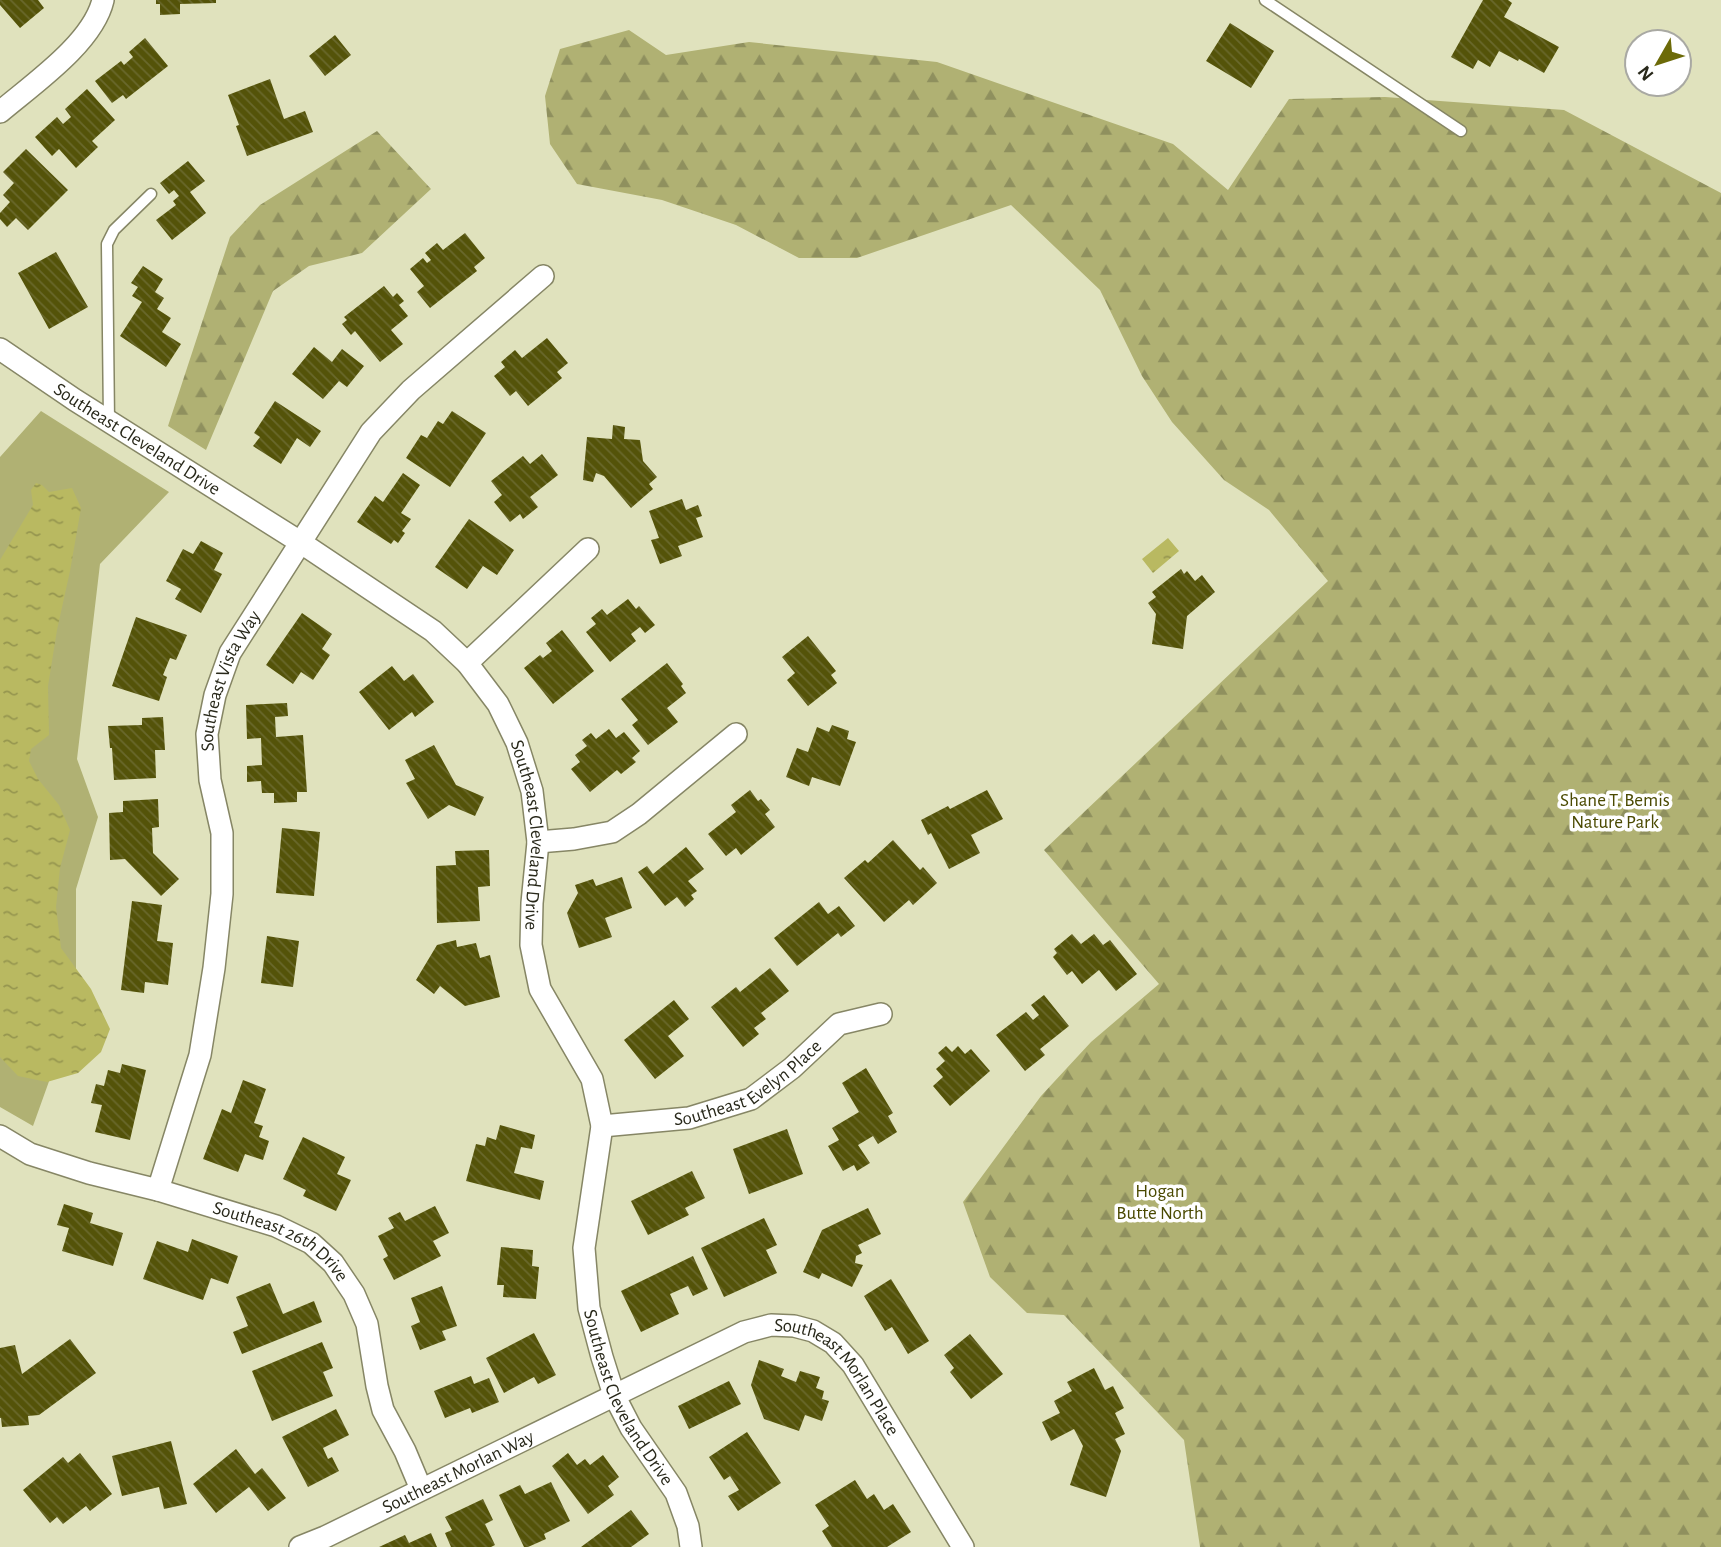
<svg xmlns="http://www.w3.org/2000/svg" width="1721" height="1547" viewBox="0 0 1721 1547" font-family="'Alegreya Sans',sans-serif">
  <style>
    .green { fill: #b0b173 }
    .forest { fill: url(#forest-firs) }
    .water { fill: url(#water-ripples) }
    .building { fill: url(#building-back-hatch) }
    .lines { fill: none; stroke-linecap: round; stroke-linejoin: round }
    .lane-casing { stroke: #868665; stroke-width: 13 }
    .street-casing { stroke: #868665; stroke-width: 24 }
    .lane { stroke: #fff; stroke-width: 10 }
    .street { stroke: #fff; stroke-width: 21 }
    .labels { text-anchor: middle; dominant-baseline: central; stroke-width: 7; stroke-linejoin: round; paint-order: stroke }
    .street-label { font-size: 19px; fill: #28281a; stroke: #fff }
    .park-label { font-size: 19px; fill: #4a4901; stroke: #fff }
  </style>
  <defs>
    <pattern id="forest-firs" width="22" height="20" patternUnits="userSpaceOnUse" patternTransform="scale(1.75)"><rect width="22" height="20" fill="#b0b173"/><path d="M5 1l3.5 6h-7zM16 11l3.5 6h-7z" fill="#8f905e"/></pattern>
    <pattern id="water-ripples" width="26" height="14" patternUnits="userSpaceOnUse" patternTransform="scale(1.75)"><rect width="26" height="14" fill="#b9b961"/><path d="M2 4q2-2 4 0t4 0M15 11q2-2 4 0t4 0" fill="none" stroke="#96964f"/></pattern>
    <pattern id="building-back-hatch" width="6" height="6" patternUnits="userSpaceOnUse" patternTransform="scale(1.75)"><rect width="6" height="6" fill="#545309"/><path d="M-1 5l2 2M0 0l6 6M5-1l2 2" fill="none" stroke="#69682c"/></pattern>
  </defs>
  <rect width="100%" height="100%" fill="#e0e2bd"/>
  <!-- green -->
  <path class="green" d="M41,411L169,492L100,564L77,759L98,817L76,889V1006L33,1126L0,1107V457Z"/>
  <!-- forest -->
  <path class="forest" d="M629,30L666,55L749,42L937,62L1173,144L1228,190L1289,99L1385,97L1564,110L1721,193V1547H1200L1184,1440L1064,1315L1027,1313L990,1277L963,1202L1041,1096L1091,1042L1159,984L1044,850L1328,581L1269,510L1224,480L1172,422L1142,376L1100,290L1011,205L857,258H799L736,225L662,200L577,184L550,144L545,96L560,49Z
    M377,131L431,189L362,253L309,266L273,291L206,450L168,426L230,237L260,205Z"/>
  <!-- water -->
  <path class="water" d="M36,483L42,485L49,492L72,488L81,508L70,571L57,630L48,686L49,735L31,749L29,761L38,779L59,805L70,830L60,868L56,907L61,948L91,989L110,1029L101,1052L78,1073L47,1082L18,1076L0,1057V560L33,505L31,490Z
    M1168,538L1179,551L1153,573L1142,559Z"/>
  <!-- building -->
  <path class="building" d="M0,0H38L44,8L20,28L0,5Z
    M156,0H216V3L180,4V14L160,15V4H156Z
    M1483,0H1508L1512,3L1504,17L1559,47L1544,73L1519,59L1518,61L1499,51L1490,67L1478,60L1473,69L1451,57Z
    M1230,23L1274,51L1251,88L1206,61Z
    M335,35L351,55L325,76L309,56Z
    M145,38L168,66L126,99L123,95L112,103L95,81L121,61L124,65L133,57L129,52Z
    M270,79L284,119L305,111L313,132L247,156L236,126L239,125L228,95Z
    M87,89L115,120L92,141L98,147L76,168L59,149L52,156L35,137L57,117L63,124L71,117L65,109Z
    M26,149L68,190L28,230L16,218L7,227L0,219V213L10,202L3,195L14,183L3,172Z
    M188,161L205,181L190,192L206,213L172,240L156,220L176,205L173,201L179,196L174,190L169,194L160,183Z
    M465,233L485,258L474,267L477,271L430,308L417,292L424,286L410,269L423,258L427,263L431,260L425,253L437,243L443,250Z
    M56,252L88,307L49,329L18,273Z
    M143,266L163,279L155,292L164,298L157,309L171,318L162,332L181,344L166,367L120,336L142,302L132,296L138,287L131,283Z
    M384,286L393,297L397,293L404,301L399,305L408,316L391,330L403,344L380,362L355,331L351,335L342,324L347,320L344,317Z
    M547,338L568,363L557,372L562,378L528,406L516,391L510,396L494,376L505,367L501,362L515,350L522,358Z
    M314,347L332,362L342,349L364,366L347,387L339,381L323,399L292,374Z
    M275,401L321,431L310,447L297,438L281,464L253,446L260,437L254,433Z
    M452,411L486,433L450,487L406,458L421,435L427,438L438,421L443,424Z
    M613,425L625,427L624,439L640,440L643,461L657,477L649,484L653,489L631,508L604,476L596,473L593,482L583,480L587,437L612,439Z
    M542,454L558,475L530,497L538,507L523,519L520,514L510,522L494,502L502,495L491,481L523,456L530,464Z
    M403,473L420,485L401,513L411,519L402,531L405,533L398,543L394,540L391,544L357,522L375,496L383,502Z
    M682,499L686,510L698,505L702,516L696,518L703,537L678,546L682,556L660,564L651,540L659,538L649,511Z
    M469,519L514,550L497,575L483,566L467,589L435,567Z
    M201,541L223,553L214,570L222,574L201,613L175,599L181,589L166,581L183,549L193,554Z
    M1181,569L1184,574L1187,571L1195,581L1202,575L1215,592L1187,616L1183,649L1152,644L1156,614L1148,603L1156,597L1152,592Z
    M628,599L636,609L639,606L655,625L645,633L640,627L631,634L636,641L610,662L586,632L596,624L591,618L602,609L607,615Z
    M302,613L332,634L322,649L330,655L313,680L301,672L293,684L266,665Z
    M136,617L187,635L176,660L170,658L163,675L167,677L159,701L112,686Z
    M562,630L594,671L553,704L524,668L540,655L543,658L552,651L546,643Z
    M808,636L836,671L831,675L837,683L808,706L787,680L795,673L782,657Z
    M667,663L683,684L681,686L686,693L667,708L678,722L648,745L632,725L638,720L621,699Z
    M392,666L404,681L413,674L434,702L415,717L412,712L389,730L359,692Z
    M287,703L288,716L275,717L276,737L303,735L307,792H297V802L274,803V793H262L261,781L247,782V766L262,765L261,738L247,739L246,705Z
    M163,717L165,750H155L156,778L114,780L112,748H110L108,726L142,725V718Z
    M832,725L849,731L847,739L856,742L840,786L812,777L809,786L786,777L797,748L808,752L817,727L829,732Z
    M609,729L616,738L624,732L640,751L632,758L636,762L621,774L617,770L590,792L571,769L580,762L575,755L587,746L582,740L591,733L596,739Z
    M434,745L456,785L484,797L475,816L449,805L428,819L406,783L415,779L405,760Z
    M750,790L758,801L761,799L770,810L765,814L775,827L741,855L736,848L726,856L708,834L736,812L731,805Z
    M987,790L1003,819L971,835L980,853L949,869L931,833L928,835L921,820L948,806L950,809Z
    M158,799L159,827L152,828L153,853L179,879L161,896L125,859L110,860L109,813L123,812V801Z
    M282,828L320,832L314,896L276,893Z
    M893,840L920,870L923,867L937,883L913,905L909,900L884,922L844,878L865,860L868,863Z
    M686,847L704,869L688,881L697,891L691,895L694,899L685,907L677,897L665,906L638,872L647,866L653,874Z
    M489,850L490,886L478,887L480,921L437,923L436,866L456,865L455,851Z
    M622,877L632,908L605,918L612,937L579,948L567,913L578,893L575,885L593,879L596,886Z
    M132,901L162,905L157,941L173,943L168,985L145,982L144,993L121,990Z
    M819,902L828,914L839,906L855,926L841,937L838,933L797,966L774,938Z
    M1072,934L1081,944L1094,934L1103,945L1110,940L1137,974L1116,991L1099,970L1082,984L1072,971L1067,975L1053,957L1057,953L1054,949Z
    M267,936L299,941L293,987L261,983Z
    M456,940L457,947L476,943L480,958L490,955L500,997L465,1006L440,986L434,994L416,980L437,945Z
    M770,968L789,991L761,1013L766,1019L754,1028L759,1034L743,1047L711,1007L736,987L740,992Z
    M1044,995L1069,1026L1040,1049L1045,1055L1025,1071L996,1035L1026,1012L1033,1020L1039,1015L1031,1005Z
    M674,1000L689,1019L668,1036L684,1056L655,1079L624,1040Z
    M946,1046L952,1052L958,1046L965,1054L971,1049L990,1071L950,1106L933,1086L943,1077L936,1069L945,1061L938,1053Z
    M122,1064L146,1070L130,1140L95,1132L102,1105L91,1103L96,1084L104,1086L108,1070L120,1073Z
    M866,1068L893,1113L888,1116L897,1132L878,1144L873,1136L858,1145L870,1163L857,1171L854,1165L843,1171L828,1146L839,1140L832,1128L859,1112L842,1083Z
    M243,1080L266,1089L254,1123L263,1126L259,1137L269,1141L263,1160L245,1154L238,1172L203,1159L222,1109L231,1113Z
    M500,1125L535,1135L532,1149L521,1147L514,1173L544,1181L540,1200L466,1181L476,1144L485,1146L487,1137L496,1140Z
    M787,1129L803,1174L749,1194L733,1149Z
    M303,1137L345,1157L337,1174L351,1180L336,1211L303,1196L306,1190L283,1179Z
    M692,1171L705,1198L685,1208L689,1215L648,1235L631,1201Z
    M64,1204L93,1213L90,1223L123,1233L113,1266L62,1251L69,1228L57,1225Z
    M435,1206L449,1233L433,1241L441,1256L394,1280L383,1259L388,1256L378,1236L394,1228L388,1218L400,1212L405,1221Z
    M868,1208L881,1234L858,1245L862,1253L856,1256L855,1263L863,1265L852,1287L822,1273L819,1279L803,1272L822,1230Z
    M764,1218L777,1245L766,1250L777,1273L724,1297L701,1248Z
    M192,1239L238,1256L228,1284L211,1278L203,1300L143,1279L157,1241L188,1252Z
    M501,1247L533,1250L532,1266L539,1267L536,1299L503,1297L504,1285H497Z
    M693,1256L708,1289L693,1296L688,1286L670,1294L679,1314L641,1332L621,1291Z
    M891,1279L929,1341L908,1354L892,1327L885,1331L864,1296Z
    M270,1283L283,1314L314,1301L322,1322L242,1354L233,1332L248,1326L236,1297Z
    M442,1286L457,1326L442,1331L446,1340L420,1350L411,1326L420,1322L411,1298Z
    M534,1333L556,1375L538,1384L534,1377L504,1393L486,1358Z
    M970,1334L1003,1374L971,1399L950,1372L954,1368L944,1355Z
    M70,1339L96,1373L39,1415L28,1416L29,1425L2,1427L1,1418H0V1348L15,1345L22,1374Z
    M322,1342L333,1368L323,1372L333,1396L272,1421L252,1371Z
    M759,1360L784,1369L781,1376L796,1382L800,1371L820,1377L816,1388L824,1391L822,1399L829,1401L822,1421L805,1415L799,1431L764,1419L751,1385Z
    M1094,1368L1105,1390L1113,1386L1124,1408L1115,1413L1125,1434L1115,1439L1121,1451L1106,1497L1070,1485L1083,1446L1074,1429L1051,1441L1042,1422L1060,1413L1054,1401L1072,1391L1067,1382Z
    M471,1376L474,1384L489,1378L499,1402L472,1413L470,1408L445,1418L434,1391Z
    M729,1381L741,1404L689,1429L678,1406Z
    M336,1409L349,1435L323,1448L328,1459L332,1457L339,1471L308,1487L282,1437Z
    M747,1432L781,1483L738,1511L728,1496L739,1490L730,1476L724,1480L709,1457Z
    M171,1441L187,1504L164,1509L159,1487L122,1496L112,1456Z
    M236,1449L255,1474L262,1468L286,1498L268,1511L249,1487L216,1513L193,1484Z
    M80,1453L112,1494L90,1511L86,1506L63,1524L57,1517L50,1523L23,1490L63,1457L68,1463Z
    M568,1453L577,1465L585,1459L590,1465L603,1455L619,1477L608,1486L614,1495L588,1514L552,1466Z
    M855,1480L867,1499L874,1494L884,1510L893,1504L911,1532L887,1547H832L822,1531L829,1526L815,1505Z
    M551,1482L570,1521L544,1534L546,1539L528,1547H524L499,1495L520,1485L525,1494Z
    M483,1499L493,1520L485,1524L495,1545L491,1547H451L445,1533L452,1530L445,1517Z
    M631,1510L649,1534L631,1547H581Z
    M431,1533L437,1547H379L405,1535L409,1543Z"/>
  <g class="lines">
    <!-- lane casing -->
    <g class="lane-casing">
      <path id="lane" d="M1265,0L1461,131
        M109,421L107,244L114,230L151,194"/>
    </g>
    <!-- street casing -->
    <g class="street-casing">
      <g id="street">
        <path d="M0,112C33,84 93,43 103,0"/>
        <path id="s1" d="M0,349L75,400L300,542L433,631L467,663L498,704L517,743L532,791L538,842L532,903L531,945L540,989L592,1079L602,1126L584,1248L589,1308L602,1357L614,1395L631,1428L676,1493L688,1526L691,1547"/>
        <path d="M467,663L588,549"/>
        <path d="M538,842L574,839L612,832L639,814L736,734"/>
        <path id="s2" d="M602,1126L689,1118L751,1099L792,1068L839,1024L881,1014"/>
        <path id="s3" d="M0,1136L30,1154L89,1173L158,1190L276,1226L311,1243L333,1263L354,1294L367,1324L377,1386L383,1410L405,1451L421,1489"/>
        <path id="s4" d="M158,1190L200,1055L214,968L222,894V833L210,780L207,734L215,695L230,653L371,432L411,390L543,276"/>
        <path id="s5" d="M300,1547L325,1537L744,1332L771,1325L794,1326L813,1331L833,1343L853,1365L963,1547"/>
      </g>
    </g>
    <!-- lane -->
    <use href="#lane" class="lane"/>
    <!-- street -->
    <use href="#street" class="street"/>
  </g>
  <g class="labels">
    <!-- street labels -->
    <g class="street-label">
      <text stroke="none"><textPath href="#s1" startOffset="164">Southeast Cleveland Drive</textPath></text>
      <text stroke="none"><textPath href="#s4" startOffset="523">Southeast Vista Way</textPath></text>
      <text stroke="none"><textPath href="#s1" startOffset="752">Southeast Cleveland Drive</textPath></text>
      <text stroke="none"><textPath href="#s2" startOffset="156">Southeast Evelyn Place</textPath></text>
      <text stroke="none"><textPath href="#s3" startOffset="303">Southeast 26th Drive</textPath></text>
      <text stroke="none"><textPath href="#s5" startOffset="611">Southeast Morlan Place</textPath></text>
      <text stroke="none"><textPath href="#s1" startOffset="1342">Southeast Cleveland Drive</textPath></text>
      <text stroke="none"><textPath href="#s5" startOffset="175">Southeast Morlan Way</textPath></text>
    </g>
    <!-- park labels -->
    <g class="park-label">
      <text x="1615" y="800">Shane T. Bemis<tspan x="1615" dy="22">Nature Park</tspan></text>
      <text x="1160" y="1191">Hogan<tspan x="1160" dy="22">Butte North</tspan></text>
    </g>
  </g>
  <!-- north arrow -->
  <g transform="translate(1658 63) rotate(231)"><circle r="33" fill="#ffffff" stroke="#a9a9a3" stroke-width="2"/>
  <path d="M0-5L12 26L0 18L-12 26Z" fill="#6c6a08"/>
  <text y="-10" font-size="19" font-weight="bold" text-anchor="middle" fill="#28281a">N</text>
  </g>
</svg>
